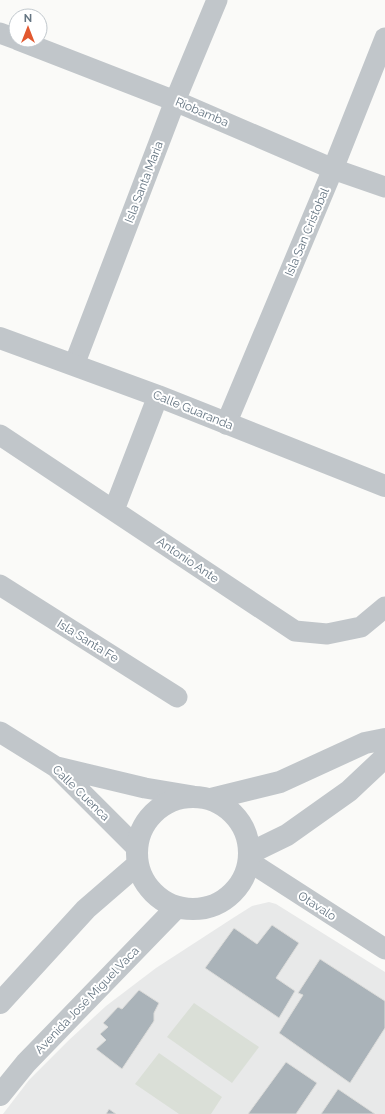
<svg xmlns="http://www.w3.org/2000/svg" width="385" height="1114" viewBox="0 0 385 1114" font-family="Raleway,sans-serif">
  <style>
    .built { fill: #e8e9e9 }
    .grass { fill: #dadfd7 }
    .building { fill: #aab3b9; stroke: #dcdcda }
    .lines { fill: none; stroke-linecap: round; stroke-linejoin: round }
    .minor { stroke: #c1c6ca; stroke-width: 21 }
    .tertiary { stroke: #c1c6ca; stroke-width: 22 }
    .labels { text-anchor: middle; dominant-baseline: central; stroke-width: 4; stroke-linejoin: round; paint-order: stroke }
    .street-label { font-size: 12px; fill: #657582; stroke: #fff }
  </style>
  <rect width="100%" height="100%" fill="#fafaf8"/>
  <!-- built -->
  <path class="built" d="M269,902L276,904L385,972V1114H3L29,1080L69,1040L106,1006L156,968L233,918L252,906Z"/>
  <!-- grass -->
  <path class="grass" d="M194,1003L259,1047L232,1083L167,1037Z
    M159,1053L222,1097L211,1114H179L135,1084Z"/>
  <!-- building -->
  <path class="building" d="M272,925L299,943L276,978L295,991L279,1018L205,968L234,928L257,944Z
    M320,959L385,1001V1028L350,1083L279,1033L303,995L298,993Z
    M139,990L159,1003L154,1013V1021L122,1069L96,1049L106,1040L100,1034L108,1027L103,1023L118,1007L122,1009Z
    M286,1062L317,1083L296,1114H248Z
    M338,1089L375,1114H321Z
    M109,1109L116,1114H106Z"/>
  <g class="lines">
    <!-- minor -->
    <path class="minor" d="M0,33L16,39
      M18,40L175,101L333,169L385,187
      M74,365L175,101L217,0
      M226,424L333,169L385,38
      M0,435L295,631L327,634L361,627L385,607
      M114,510L158,396
      M0,585L177,697
      M0,732L56,767L137,848
      M57,767L145,788L193,796
      M250,862L385,949"/>
    <!-- tertiary -->
    <path class="tertiary" d="M0,338L158,396L385,486
      M137 853a56 56 0 1 1 112 0a56 56 0 1 1-112 0Z
      M211,799L280,782L365,743L385,739
      M250,853L287,835L349,791L383,759L385,754
      M0,1003L86,909L138,864
      M0,1095L26,1063L177,907"/>
  </g>
  <g class="labels">
    <!-- street labels -->
    <g class="street-label">
      <text transform="translate(202 112) rotate(23)">Riobamba</text>
      <text transform="translate(144 182) rotate(-69)">Isla Santa Maria</text>
      <text transform="translate(307 232) rotate(-67)">Isla San Cristobal</text>
      <text transform="translate(193 410) rotate(22)">Calle Guaranda</text>
      <text transform="translate(188 560) rotate(34)">Antonio Ante</text>
      <text transform="translate(88 641) rotate(32)">Isla Santa Fe</text>
      <text transform="translate(81 793) rotate(44)">Calle Cuenca</text>
      <text transform="translate(317 906) rotate(33)">Otavalo</text>
      <text transform="translate(87 1000) rotate(-46)">Avenida José Miguel Vaca</text>
    </g>
  </g>
  <!-- north arrow -->
  <g transform="translate(28 28)"><circle r="19" fill="#ffffff" stroke="#c1c8cd"/>
  <path d="M0-3L7 15L0 10L-7 15Z" fill="#e2582f"/>
  <text y="-6" font-size="11" font-weight="bold" text-anchor="middle" fill="#657582">N</text>
  </g>
</svg>
